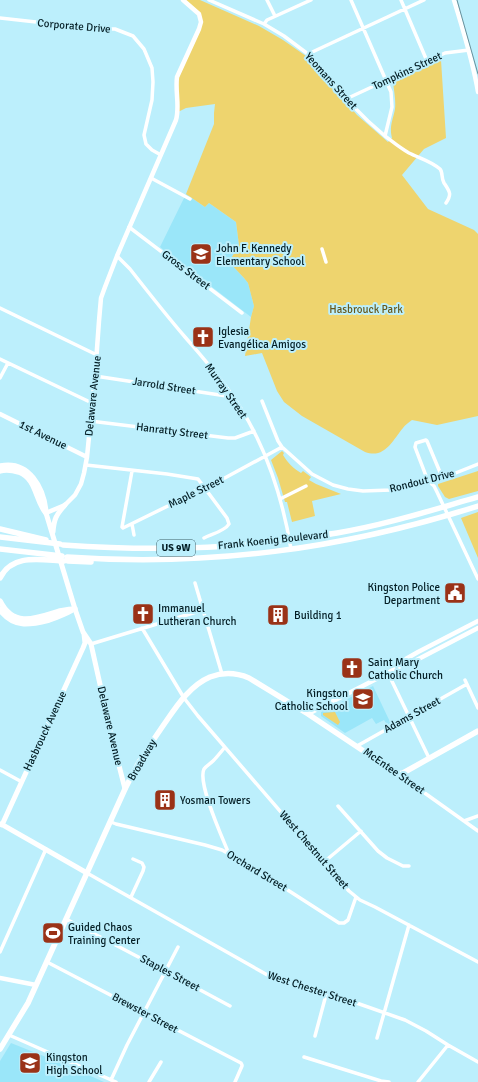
<svg xmlns="http://www.w3.org/2000/svg" width="478" height="1082" viewBox="0 0 478 1082" font-family="Signika,sans-serif">
  <style>
    .built { fill: #9ae6f9 }
    .green { fill: #eed46e }
    .lines { fill: none; stroke-linecap: round; stroke-linejoin: round }
    .minor { stroke: #fff; stroke-width: 3.5 }
    .tertiary { stroke: #fff; stroke-width: 4.5 }
    .secondary { stroke: #fff; stroke-width: 5 }
    .primary { stroke: #fff; stroke-width: 5.5 }
    .trunk { stroke: #fff; stroke-width: 5.5 }
    .tram { stroke: #69909b; stroke-width: 1 }
    .labels { text-anchor: middle; dominant-baseline: central; stroke-width: 4; stroke-linejoin: round; paint-order: stroke }
    .shield { fill: #bceffc; stroke: #3a5c65; stroke-width: 1 }
    .shield-label { font-size: 10px; font-weight: bold; fill: #031d24 }
    .street-label { font-size: 11px; fill: #031d24; stroke: #bceffc }
    .poi-label { font-size: 11px; fill: #031d24; stroke: #bceffc; text-anchor: start }
    .park-label { font-size: 11px; fill: #65571b; stroke: #bceffc }
  </style>
  <rect width="100%" height="100%" fill="#bceffc"/>
  <!-- built -->
  <path class="built" d="M186,194L205,207L209,203L236,222L239,245L229,262L244,278L248,283L254,306L251,317L160,247Z
    M373,686L391,724L388,726L384,720L376,724L372,718L345,733L321,716V712Z
    M11,1043L66,1065L104,1082H0V1061Z"/>
  <!-- green -->
  <path class="green" d="M183,0H200L259,26L283,40L306,56L357,115L388,142L392,138C389,126 393,120 395,109C396,100 394,91 393,82L441,60L446,138L424,149L402,175L428,209L474,230L478,234V416L437,425L412,420C409,422 405,425 403,428C392,441 385,459 365,452L302,416L284,402L277,391L262,353L245,356L251,317L254,306L248,283L244,278L229,262L239,245L236,222L209,203L205,207L186,194L214,124V113L215,104L186,108L178,112L176,85L201,19Z
    M282,451L284,453L283,455C287,462 294,469 301,473L303,471L311,477L309,480L316,484L341,494L312,501L315,516L292,522L287,502H285L278,478L271,460Z
    M478,471V491L449,499L445,497L438,486V484Z
    M478,512V558L461,518Z
    M335,712L340,722L338,725L323,715V713Z"/>
  <g class="lines">
    <!-- minor -->
    <path class="minor" d="M209,0L264,24L284,36L308,54L320,66L346,99L368,121L385,136
      M267,0L275,16
      M351,0L391,92L392,107L385,136C393,142 400,148 409,153C419,158 431,161 440,169C443,172 441,178 444,183C450,192 452,194 446,203
      M401,0L427,61
      M0,18L99,29H115L133,36L144,49L152,68L153,82L152,100L144,135L146,144L152,150L161,155
      M264,24L267,20L311,0
      M308,54L424,0
      M346,99L445,53L469,50
      M151,178L190,199
      M129,227L242,313
      M322,249L326,262
      M117,256L130,269C148,292 166,315 185,337C204,359 223,380 238,404C266,446 283,500 291,549
      M0,308L97,355
      M0,359L92,403
      M95,376L233,397
      M0,378L8,363
      M262,401L278,441L282,447L312,474L333,485L348,489L363,491L391,490L448,476L478,464
      M90,421L228,438H235L254,431
      M86,465L167,474L198,479L227,518L229,524C225,531 212,534 204,538
      M132,471L122,527L123,528L174,503L198,489L210,486L282,447
      M442,477L427,441L426,440L416,443L415,447L428,481L434,486L437,492L478,579
      M280,499L306,486
      M132,524L134,535
      M195,583L222,674
      M142,628L184,698L198,716L349,891L360,900L375,907L478,962
      M91,644L203,610
      M388,673L429,758
      M465,680L478,708
      M357,746L467,684
      M225,747C221,752 217,757 213,761C210,764 206,766 204,769C197,783 223,839 229,854
      M0,770L22,782
      M398,774L478,831
      M338,806L378,851L387,858L403,866H409
      M464,821L478,816
      M111,822L116,824L205,845L222,850L255,869L339,923H344L348,920L356,897
      M324,862L361,831
      M87,873L271,977L326,995L348,1000L405,1020L426,1031L448,1045L478,1062
      M131,897L143,871L144,867L142,863L133,859
      M66,919L165,971L230,1006
      M0,952L46,849
      M47,962L241,1063L242,1065V1066L235,1082
      M9,1035L116,1082
      M315,1036L326,995
      M377,1038L409,925
      M304,1057L381,1081L389,1082
      M111,1080L127,1045L178,947
      M149,1082L161,1062
      M418,1082L448,1045"/>
    <!-- tertiary -->
    <path class="tertiary" d="M454,0C463,30 473,61 478,92
      M0,414L87,457
      M46,513L65,505L75,495L81,484L84,473L87,457L95,376L99,321L101,298L105,287L117,256L176,120C180,106 175,92 177,77L199,29L201,22L199,14L183,0
      M402,665L404,660L418,652L478,621
      M308,714L386,674L402,665H407L478,628
      M0,978L36,985"/>
    <!-- secondary -->
    <path class="secondary" d="M46,513L75,609L83,632L91,644L112,738L125,789
      M53,532C54,519 56,515 65,505
      M1,824L87,873
      M2,825L83,648L85,643L84,634"/>
    <!-- primary -->
    <path class="primary" d="M0,466C29,460 44,488 46,513
      M0,471C6,469 12,470 19,472C37,479 35,500 46,513
      M0,529L46,540
      M0,537L60,544
      M63,545C135,550 209,550 280,541C287,541 294,539 301,538C313,536 325,535 337,533C385,525 432,510 478,497
      M0,549L62,556
      M67,557C209,567 342,549 478,506
      M68,561L91,562
      M0,578C12,553 41,560 64,561
      M0,601C14,629 37,618 60,611C65,610 70,609 75,609
      M0,610C14,628 29,625 49,620C57,617 65,614 72,610"/>
    <!-- trunk -->
    <path class="trunk" d="M0,1049L28,1003L125,789C130,779 135,769 141,759C149,746 158,733 167,720C178,704 191,685 210,677C223,672 237,673 249,678L308,714L398,774L403,773L478,731"/>
    <!-- tram -->
    <path class="tram" d="M457,0L478,74"/>
  </g>
  <!-- icons -->
  <defs>
    <g id="school-square" transform="scale(1.15)"><rect x="-9" y="-9" width="18" height="18" rx="4" fill="#9a3217" stroke="#bceffc"/><path d="M0-5L7-2L0 1L-7-2ZM-4 1L0 2.5L4 1V4Q0 6-4 4Z" fill="#fff"/></g>
    <g id="church-square" transform="scale(1.15)"><rect x="-9" y="-9" width="18" height="18" rx="4" fill="#9a3217" stroke="#bceffc"/><path d="M-1.2-6h2.4v3.5h3.3v2.4h-3.3V6h-2.4V-.1h-3.3v-2.4h3.3Z" fill="#fff"/></g>
    <g id="civic-square" transform="scale(1.15)"><rect x="-9" y="-9" width="18" height="18" rx="4" fill="#9a3217" stroke="#bceffc"/><path d="M-.6-6.5H3V-4.5H.6V-3L4-1V1h2V6H-6V1h2V-1L-.6-3ZM-1.2 2.5V6h2.4V2.5Z" fill="#fff"/></g>
    <g id="building-square" transform="scale(1.15)"><rect x="-9" y="-9" width="18" height="18" rx="4" fill="#9a3217" stroke="#bceffc"/><path d="M-4-6H4V6H1V3H-1V6H-4ZM-2.5-4.3h1.7v1.8h-1.7ZM.8-4.3h1.7v1.8H.8ZM-2.5-1h1.7V.8h-1.7ZM.8-1h1.7V.8H.8Z" fill="#fff"/></g>
    <g id="stadium-square" transform="scale(1.15)"><rect x="-9" y="-9" width="18" height="18" rx="4" fill="#9a3217" stroke="#bceffc"/><path d="M0-5a6.5 5 0 1 0 0 10a6.5 5 0 1 0 0-10ZM-3.5-1.8h7v3.6h-7Z" fill="#fff"/></g>
  </defs>
  <g fill-rule="evenodd">
    <use href="#school-square" x="201" y="254"/>
    <use href="#church-square" x="203" y="337"/>
    <use href="#civic-square" x="455" y="593"/>
    <use href="#church-square" x="143" y="614"/>
    <use href="#building-square" x="278" y="615"/>
    <use href="#church-square" x="352" y="668"/>
    <use href="#school-square" x="363" y="699"/>
    <use href="#building-square" x="165" y="800"/>
    <use href="#stadium-square" x="53" y="933"/>
    <use href="#school-square" x="30" y="1063"/>
  </g>
  <g class="labels">
    <!-- shield labels -->
    <rect class="shield" x="157" y="540" width="38" height="16" rx="3"/>
    <g class="shield-label">
      <text x="176" y="548">US 9W</text>
    </g>
    <!-- street labels -->
    <g class="street-label">
      <text transform="translate(74 26) rotate(5)">Corporate Drive</text>
      <text transform="translate(407 71) rotate(-25)">Tompkins Street</text>
      <text transform="translate(331 81) rotate(48)">Yeomans Street</text>
      <text transform="translate(186 270) rotate(37)">Gross Street</text>
      <text transform="translate(164 386) rotate(9)">Jarrold Street</text>
      <text transform="translate(226 391) rotate(55)">Murray Street</text>
      <text transform="translate(93 396) rotate(-84)">Delaware Avenue</text>
      <text transform="translate(172 431) rotate(7)">Hanratty Street</text>
      <text transform="translate(43 435) rotate(26)">1st Avenue</text>
      <text transform="translate(422 481) rotate(-14)">Rondout Drive</text>
      <text transform="translate(196 492) rotate(-26)">Maple Street</text>
      <text transform="translate(273 540) rotate(-6)">Frank Koenig Boulevard</text>
      <text transform="translate(412 715) rotate(-29)">Adams Street</text>
      <text transform="translate(110 726) rotate(77)">Delaware Avenue</text>
      <text transform="translate(45 731) rotate(-65)">Hasbrouck Avenue</text>
      <text transform="translate(142 760) rotate(-60)">Broadway</text>
      <text transform="translate(394 771) rotate(35)">McEntee Street</text>
      <text transform="translate(314 850) rotate(49)">West Chestnut Street</text>
      <text transform="translate(257 871) rotate(31)">Orchard Street</text>
      <text transform="translate(170 973) rotate(28)">Staples Street</text>
      <text transform="translate(312 989) rotate(18)">West Chester Street</text>
      <text transform="translate(145 1013) rotate(28)">Brewster Street</text>
    </g>
    <!-- poi labels -->
    <g class="poi-label">
      <text x="216" y="248">John F. Kennedy<tspan x="216" dy="13">Elementary School</tspan></text>
      <text x="218" y="331">Iglesia<tspan x="218" dy="13">Evangélica Amigos</tspan></text>
      <text x="440" y="587" text-anchor="end">Kingston Police<tspan x="440" dy="13">Department</tspan></text>
      <text x="158" y="608">Immanuel<tspan x="158" dy="13">Lutheran Church</tspan></text>
      <text x="294" y="615">Building 1</text>
      <text x="368" y="662">Saint Mary<tspan x="368" dy="13">Catholic Church</tspan></text>
      <text x="348" y="693" text-anchor="end">Kingston<tspan x="348" dy="13">Catholic School</tspan></text>
      <text x="180" y="800">Yosman Towers</text>
      <text x="68" y="927">Guided Chaos<tspan x="68" dy="13">Training Center</tspan></text>
      <text x="46" y="1057">Kingston<tspan x="46" dy="13">High School</tspan></text>
    </g>
    <!-- park labels -->
    <g class="park-label">
      <text x="366" y="309">Hasbrouck Park</text>
    </g>
  </g>
</svg>
